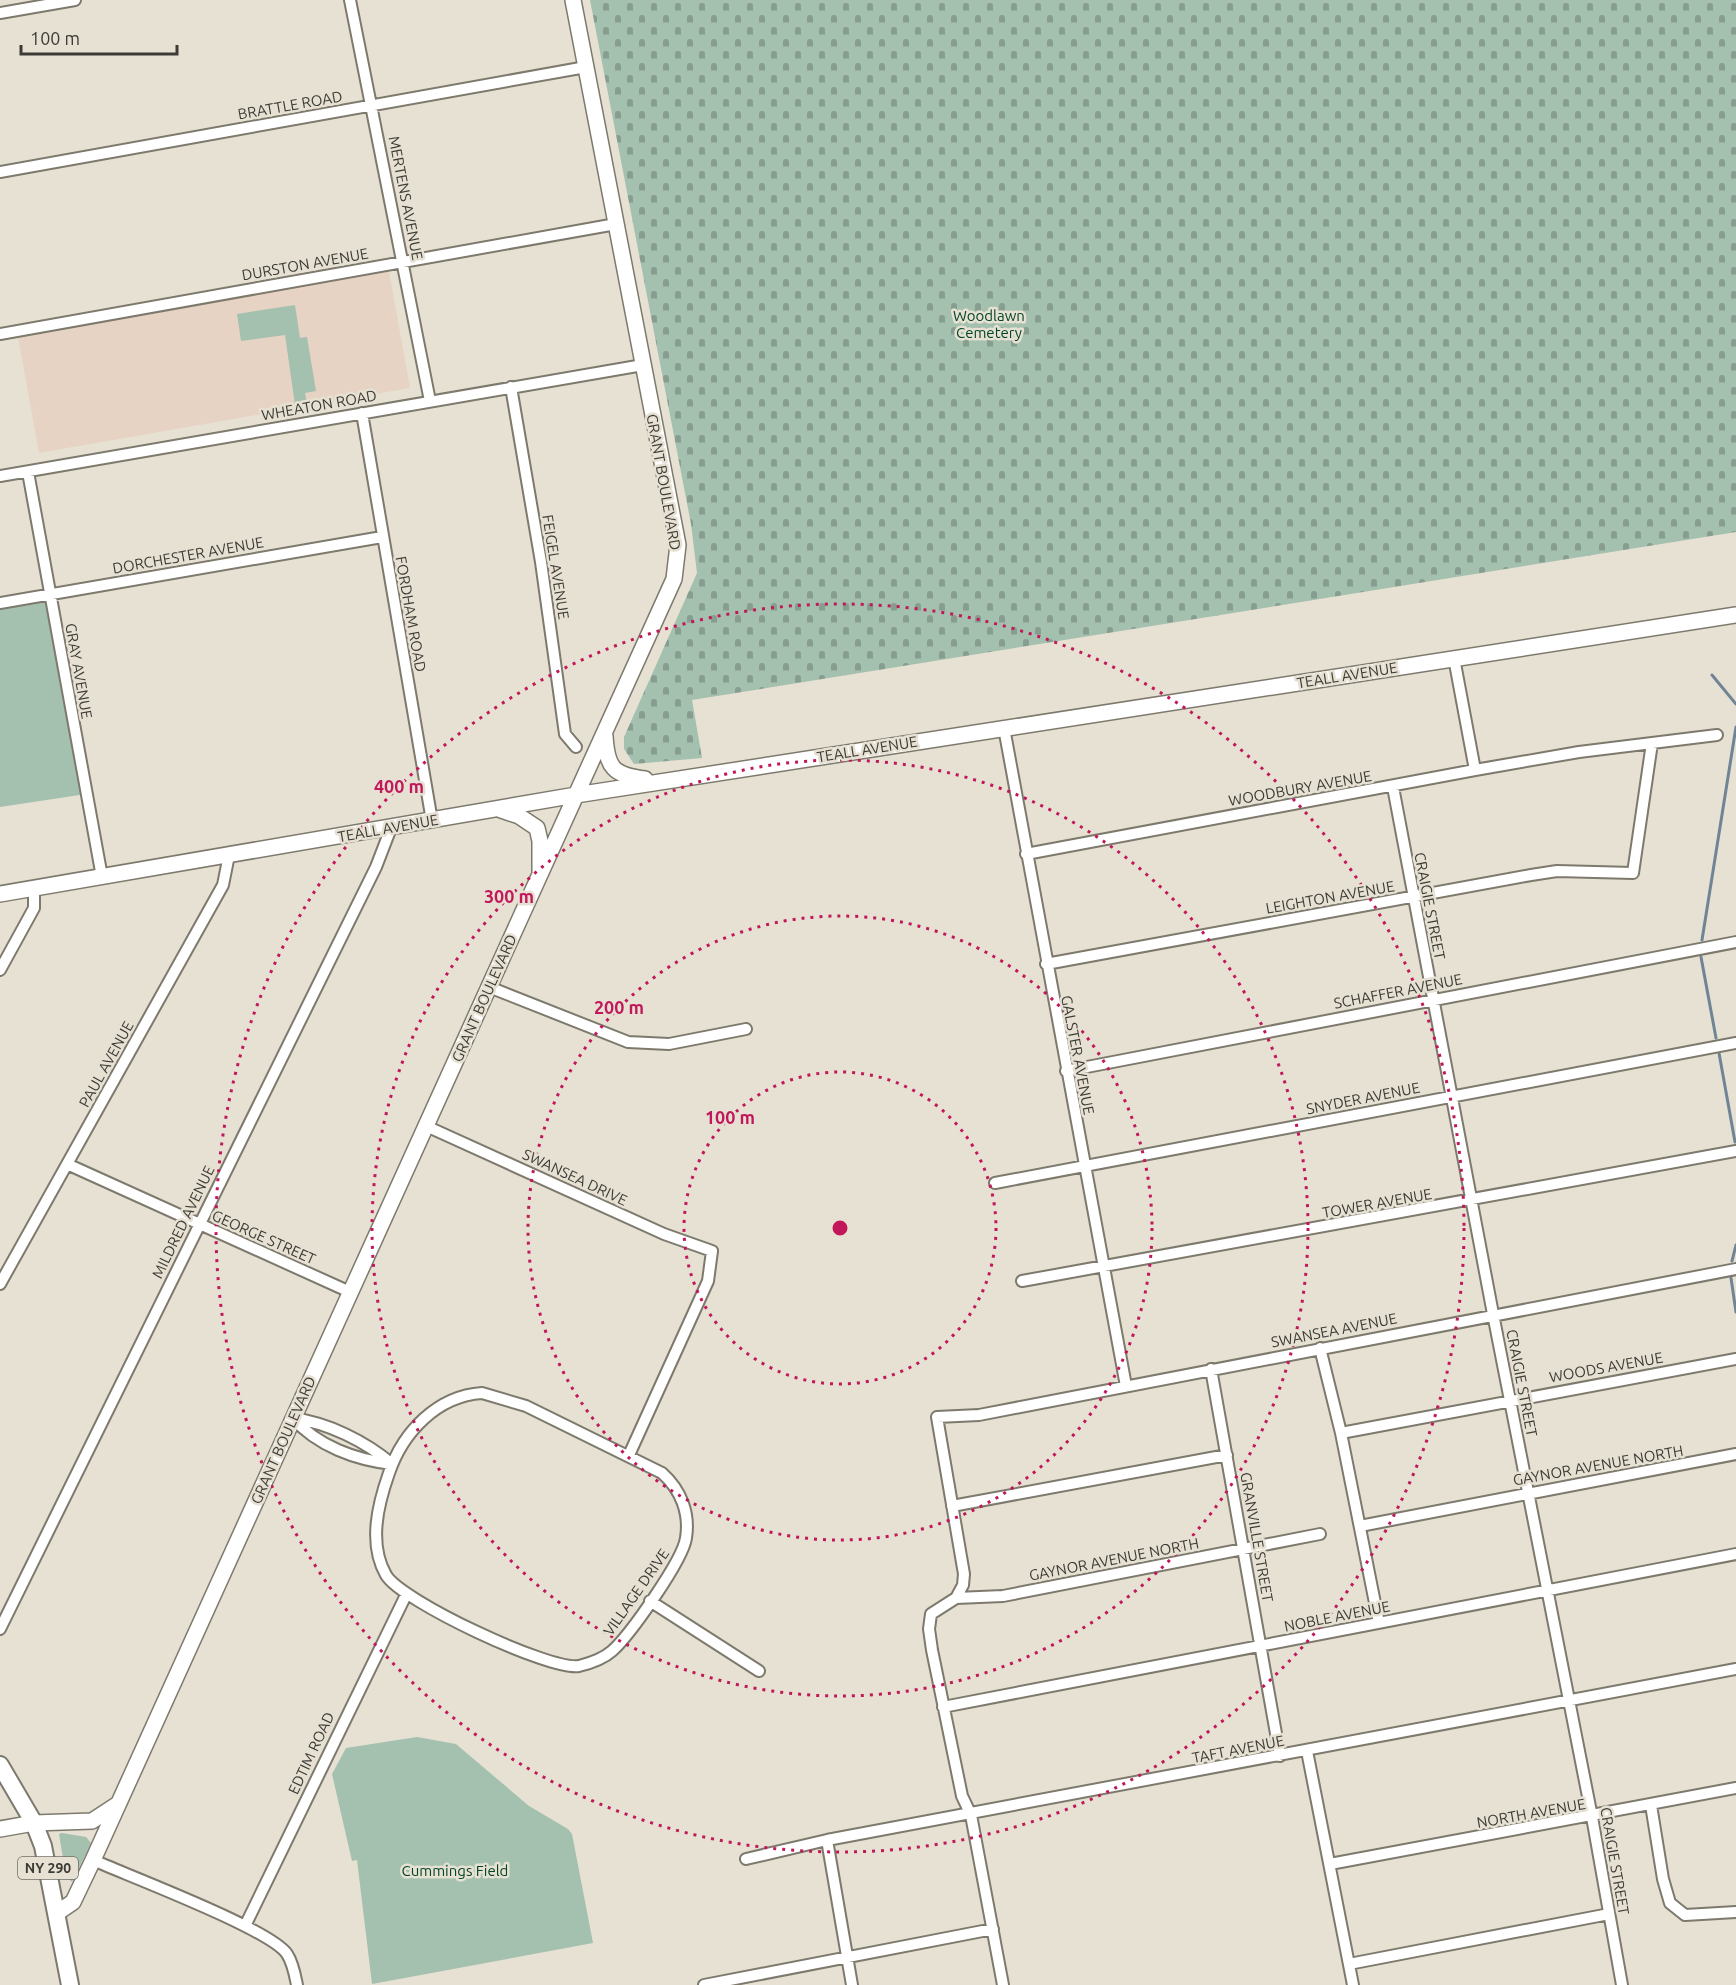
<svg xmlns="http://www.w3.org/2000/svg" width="1736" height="1985" viewBox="0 0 1736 1985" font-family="Ubuntu,sans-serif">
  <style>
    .education { fill: #e7d3c4 }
    .green { fill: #a4c0af }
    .cemetery { fill: url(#cemetery-stones) }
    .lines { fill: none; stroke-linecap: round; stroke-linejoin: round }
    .stream { stroke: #708495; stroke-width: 3 }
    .street-casing { stroke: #7d796c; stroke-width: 14 }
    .secondary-casing { stroke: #7d796c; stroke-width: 18 }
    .primary-casing { stroke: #7d796c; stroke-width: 20 }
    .street { stroke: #fff; stroke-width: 10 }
    .secondary { stroke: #fff; stroke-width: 15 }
    .primary { stroke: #fff; stroke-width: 16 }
    .ring { fill: none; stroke: #c2185b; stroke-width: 3; stroke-dasharray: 3 6 }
    .labels { text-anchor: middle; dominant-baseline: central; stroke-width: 5; stroke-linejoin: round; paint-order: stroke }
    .shield { fill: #e6e1d2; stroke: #706d65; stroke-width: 1.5 }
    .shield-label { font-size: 14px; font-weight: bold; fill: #3d3b36 }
    .street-label { font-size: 15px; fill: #3d3b36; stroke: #e6e1d2 }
    .park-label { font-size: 15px; fill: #014527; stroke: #e6e1d2 }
    .centre { fill: #c2185b; stroke: #e6e1d2; stroke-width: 3 }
    .ring-label { font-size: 18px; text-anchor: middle; font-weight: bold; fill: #c2185b; stroke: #e6e1d2; stroke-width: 5; stroke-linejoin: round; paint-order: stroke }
  </style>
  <defs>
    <pattern id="cemetery-stones" width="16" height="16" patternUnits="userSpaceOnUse" patternTransform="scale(1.5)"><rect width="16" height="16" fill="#a4c0af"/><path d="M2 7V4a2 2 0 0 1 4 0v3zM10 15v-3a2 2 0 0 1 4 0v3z" fill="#879d8f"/></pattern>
  </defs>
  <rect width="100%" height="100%" fill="#e6e1d2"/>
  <!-- education -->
  <path class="education" d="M389,271L410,388L39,453L18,336Z"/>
  <!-- green -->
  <path class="green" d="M295,305L300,338L307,337L316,391L305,393L307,403L295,405L285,335L241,341L237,314Z
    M50,595L86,794L0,807V603Z
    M417,1737L456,1744L529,1806L568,1829L572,1834L593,1943L372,1984L357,1860L352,1861L332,1774L346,1748Z
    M62,1833L86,1837L91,1843L72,1882L66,1876L59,1834Z"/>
  <!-- cemetery -->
  <path class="cemetery" d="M590,0H1736V532L692,700L702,758L634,764L624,749V737L697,573L691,524Z"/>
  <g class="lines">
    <!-- stream -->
    <path class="stream" d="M1712,675L1736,704
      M1702,940L1736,727
      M1701,957L1716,1038
      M1719,1053L1735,1142
      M1732,1261L1736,1245
      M1731,1278L1736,1312"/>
    <!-- street casing -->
    <g class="street-casing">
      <path id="street" d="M350,0L430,401
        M0,13L75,0
        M0,172L586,67
        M0,334L616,224
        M511,387L541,562L565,734L576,747
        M362,413L432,821
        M28,472L102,877
        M0,476L643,365
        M0,603L382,537
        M1454,658L1475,770
        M1004,728L1126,1386
        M1393,787L1493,1314L1592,1817L1622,1985
        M1026,854L1475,770L1579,752L1717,735
        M1046,964L1531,875L1557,871L1633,873L1652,743
        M0,970L34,908V888
        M489,987L628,1042L669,1044L746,1029
        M1066,1071L1736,942
        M426,1126L664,1234L712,1251L708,1281L629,1455
        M67,1164L350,1292
        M995,1183L1736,1043
        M1022,1281L1736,1151
        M0,1284L223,885L229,855
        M1320,1348L1341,1433L1379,1623
        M1211,1369L1280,1756
        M482,1393L526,1406L662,1473C681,1490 690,1513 686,1538C683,1560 630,1635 612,1651C603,1659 591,1663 579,1666C550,1671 401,1601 386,1575C368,1544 378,1504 389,1473C403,1432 437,1396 482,1393Z
        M293,1418C328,1423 365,1441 392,1464C356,1460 317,1446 293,1418Z
        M1341,1433L1736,1359
        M952,1506L1227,1455
        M1360,1526L1736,1454
        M956,1598L963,1585L964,1574L937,1417L979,1415L1736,1269
        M650,1601L759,1671
        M0,1629L376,867L391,828
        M943,1707L1736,1554
        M1307,1751L1353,1985
        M1651,1805L1663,1879L1670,1903L1685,1915L1736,1912
        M827,1840L852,1985
        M746,1859L827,1840L1736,1669
        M93,1860C129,1876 270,1929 287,1954C293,1963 295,1975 297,1985
        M1330,1864L1736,1788
        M245,1926L406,1595
        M1349,1964L1609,1914
        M704,1985L993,1929
        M1003,1985L971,1815L962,1796L932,1650L929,1629L931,1614L956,1598L1003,1596L1320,1534"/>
    </g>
    <!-- secondary casing -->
    <g class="secondary-casing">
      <path id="secondary" d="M605,736C607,768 613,775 645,779
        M501,810L519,816L537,828L540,841V871
        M0,894L576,795L1736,615
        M0,1829L34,1823L92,1821L118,1804
        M57,1913L73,1902L93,1860L674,579L678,545L573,0"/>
    </g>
    <!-- primary casing -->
    <g class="primary-casing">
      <path id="primary" d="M0,1765L34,1823L43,1846L70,1985"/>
    </g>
    <!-- street -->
    <use href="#street" class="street"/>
    <!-- secondary -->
    <use href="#secondary" class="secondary"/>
    <!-- primary -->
    <use href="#primary" class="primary"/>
  </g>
  <!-- distance rings -->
  <g class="ring">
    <circle cx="840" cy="1228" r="156"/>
    <circle cx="840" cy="1228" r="312"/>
    <circle cx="840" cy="1228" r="468"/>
    <circle cx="840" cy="1228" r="624"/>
  </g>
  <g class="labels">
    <!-- shield labels -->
    <rect class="shield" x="18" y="1857" width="60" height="22" rx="4.5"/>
    <g class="shield-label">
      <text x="48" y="1868">NY 290</text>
    </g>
    <!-- street labels -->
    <g class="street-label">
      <text transform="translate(290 105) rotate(-10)">BRATTLE ROAD</text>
      <text transform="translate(406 198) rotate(79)">MERTENS AVENUE</text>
      <text transform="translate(305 264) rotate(-10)">DURSTON AVENUE</text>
      <text transform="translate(319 405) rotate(-10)">WHEATON ROAD</text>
      <text transform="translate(664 482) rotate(80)">GRANT BOULEVARD</text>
      <text transform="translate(188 555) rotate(-10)">DORCHESTER AVENUE</text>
      <text transform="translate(556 567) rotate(81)">FEIGEL AVENUE</text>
      <text transform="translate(411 614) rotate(80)">FORDHAM ROAD</text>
      <text transform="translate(79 671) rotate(80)">GRAY AVENUE</text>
      <text transform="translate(1347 675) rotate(-9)">TEALL AVENUE</text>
      <text transform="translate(867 749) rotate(-9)">TEALL AVENUE</text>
      <text transform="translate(1300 788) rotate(-10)">WOODBURY AVENUE</text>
      <text transform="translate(388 828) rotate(-10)">TEALL AVENUE</text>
      <text transform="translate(1330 897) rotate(-10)">LEIGHTON AVENUE</text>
      <text transform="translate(1430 906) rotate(79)">CRAIGIE STREET</text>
      <text transform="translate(1398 991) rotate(-11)">SCHAFFER AVENUE</text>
      <text transform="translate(484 998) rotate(-66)">GRANT BOULEVARD</text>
      <text transform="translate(1078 1055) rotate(79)">GALSTER AVENUE</text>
      <text transform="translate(106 1064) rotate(-61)">PAUL AVENUE</text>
      <text transform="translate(1363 1098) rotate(-11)">SNYDER AVENUE</text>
      <text transform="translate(575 1177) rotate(25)">SWANSEA DRIVE</text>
      <text transform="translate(1377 1203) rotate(-10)">TOWER AVENUE</text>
      <text transform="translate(183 1222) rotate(-64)">MILDRED AVENUE</text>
      <text transform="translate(264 1237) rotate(24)">GEORGE STREET</text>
      <text transform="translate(1334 1330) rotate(-11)">SWANSEA AVENUE</text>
      <text transform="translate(1606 1367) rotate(-10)">WOODS AVENUE</text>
      <text transform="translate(1522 1383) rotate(79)">CRAIGIE STREET</text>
      <text transform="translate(283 1440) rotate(-66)">GRANT BOULEVARD</text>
      <text transform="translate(1598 1465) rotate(-10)">GAYNOR AVENUE NORTH</text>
      <text transform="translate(1257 1537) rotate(80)">GRANVILLE STREET</text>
      <text transform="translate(1114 1559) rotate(-11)">GAYNOR AVENUE NORTH</text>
      <text transform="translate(636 1592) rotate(-55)">VILLAGE DRIVE</text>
      <text transform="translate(1337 1616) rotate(-11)">NOBLE AVENUE</text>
      <text transform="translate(1238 1749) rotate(-11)">TAFT AVENUE</text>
      <text transform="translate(311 1753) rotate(-65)">EDTIM ROAD</text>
      <text transform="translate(1531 1813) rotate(-10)">NORTH AVENUE</text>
      <text transform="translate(1615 1861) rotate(80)">CRAIGIE STREET</text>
    </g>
    <!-- park labels -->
    <g class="park-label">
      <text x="989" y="315">Woodlawn<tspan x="989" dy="17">Cemetery</tspan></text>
      <text x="455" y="1870">Cummings Field</text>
    </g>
  </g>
  <circle cx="840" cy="1228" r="9" class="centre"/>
  <g class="ring-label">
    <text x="399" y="793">400 m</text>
    <text x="509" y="903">300 m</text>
    <text x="619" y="1014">200 m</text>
    <text x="730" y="1124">100 m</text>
  </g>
  <!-- scale -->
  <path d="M21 45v9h156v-9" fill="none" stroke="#3d3b36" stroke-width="3"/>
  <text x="30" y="45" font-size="18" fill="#3d3b36" stroke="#e6e1d2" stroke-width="4.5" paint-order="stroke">100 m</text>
</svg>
